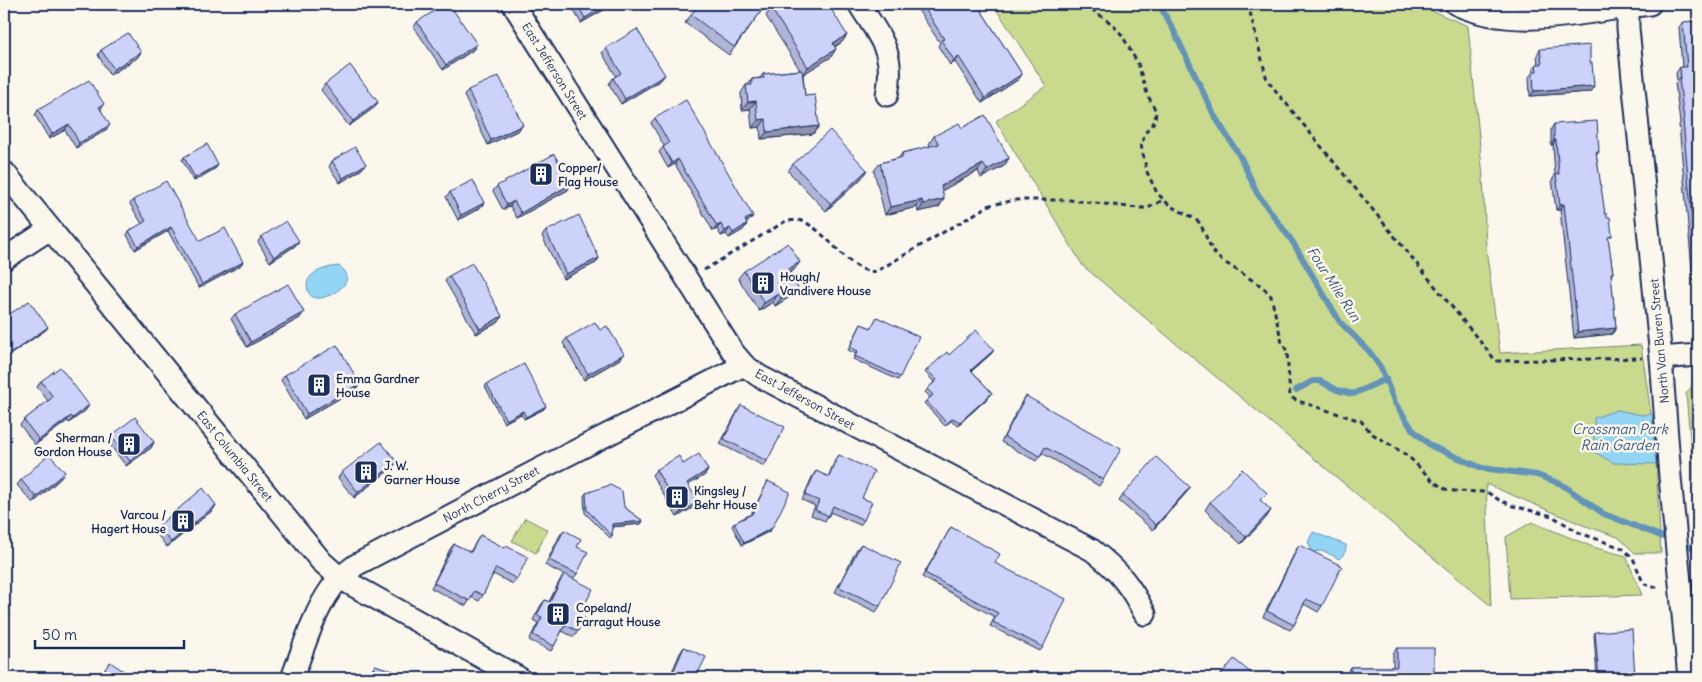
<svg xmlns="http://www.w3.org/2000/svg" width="1702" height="682" viewBox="0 0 1702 682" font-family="Delius,sans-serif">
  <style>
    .green { fill: #c9da8e; stroke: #728476 }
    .water { fill: #93d5f5; stroke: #6393b9 }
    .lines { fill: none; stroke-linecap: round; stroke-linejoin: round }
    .stream { stroke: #6393b9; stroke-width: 6 }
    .minor-casing { stroke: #1b2f5e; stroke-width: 25 }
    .path { stroke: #1b2f5e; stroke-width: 3; stroke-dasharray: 5 4; stroke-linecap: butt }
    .minor { stroke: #fbf7ec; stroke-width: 21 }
    .wall { fill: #b0b5d8; stroke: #1b2f5e }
    .shaded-wall { fill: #9093b0; stroke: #1b2f5e }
    .building { fill: #cdd2fb; stroke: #1b2f5e }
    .labels { text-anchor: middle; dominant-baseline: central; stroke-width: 5; stroke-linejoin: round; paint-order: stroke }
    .street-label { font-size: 12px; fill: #1b2f5e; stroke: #fbf7ec }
    .poi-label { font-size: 12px; font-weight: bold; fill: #1b2f5e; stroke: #fbf7ec; text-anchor: start }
    .water-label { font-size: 14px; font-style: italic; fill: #395884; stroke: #fbf7ec }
  </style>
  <rect width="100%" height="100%" fill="#fbf7ec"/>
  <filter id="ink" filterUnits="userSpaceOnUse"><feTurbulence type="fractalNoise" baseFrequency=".02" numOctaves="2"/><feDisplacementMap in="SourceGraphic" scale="10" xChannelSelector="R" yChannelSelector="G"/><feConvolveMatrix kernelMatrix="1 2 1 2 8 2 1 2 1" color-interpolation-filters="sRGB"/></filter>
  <g filter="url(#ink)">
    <!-- green -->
    <path class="green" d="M993,4H1423L1430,10L1468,26L1483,177L1486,248L1500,353L1641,345L1655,441L1661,553H1635L1618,537L1583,525L1486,484L1491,606L1083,266L996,121L1046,86Z
      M1698,379V524L1686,394Z
      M525,518L548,530L536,553L512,541Z
      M1532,522L1593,547L1626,556L1642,595L1510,599L1506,537Z"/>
    <!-- water -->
    <path class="water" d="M339,266C362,281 328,300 316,298C307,297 304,283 311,276C318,269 330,267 339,266Z
      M1617,410L1642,415L1652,414L1656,464L1614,463L1594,452V418Z
      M1313,532L1346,545C1347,550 1343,556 1339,559L1326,552L1320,551L1313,552L1308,542Z"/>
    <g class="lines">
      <!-- stream -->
      <path class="stream" d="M1159,4L1174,31L1214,115L1241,158L1257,193L1292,241L1340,322L1369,351L1381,368L1395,403L1413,430L1431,446L1482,468L1537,475L1561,484L1604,514L1671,540
        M1296,390L1313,381H1320L1337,390L1353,394L1386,379
        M1681,543L1698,550"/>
      <!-- minor casing -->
      <g class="minor-casing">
        <path id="minor" d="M513,4L733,352L744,365L759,376L1092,550C1119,571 1130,585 1145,614
          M859,4C880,38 896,52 887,95
          M1456,4C1516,32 1587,11 1650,4
          M1628,4V28L1661,358L1670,477L1689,678
          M4,172L321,561L340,578L519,678
          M4,259L50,229
          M1661,358L1698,355
          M292,678C303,650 313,614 331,589C337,579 347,572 356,565L536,471L744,365"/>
      </g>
      <!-- path -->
      <path class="path" d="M1084,4L1111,23L1122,35L1138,64L1147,94L1156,111L1155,121L1147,130L1141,145L1147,172L1157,193L1170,206L1190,216L1200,223L1213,252L1221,260L1263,287L1271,296L1282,343L1287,351L1290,397L1298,401L1361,421L1371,433L1408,456L1433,481L1445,489L1454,491L1487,492L1499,500L1513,506L1552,516L1580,533L1622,548L1633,558L1642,580L1645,584L1652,587H1660
        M1248,4L1267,80L1496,361L1642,358
        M704,270L786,221C789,221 794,220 798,220C825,225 850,277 877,271L990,205L1016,200H1070L1138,208H1148L1163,200"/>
      <!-- minor -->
      <use href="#minor" class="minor"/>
    </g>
    <!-- wall -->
    <path class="wall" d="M570,4H614L581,23Z
      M694,4H756L763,9L729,55L685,23L698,6Z
      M914,4H977L1022,74L1019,79L982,103L955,62L950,65L938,46L940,43Z
      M771,8L847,35L842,42L835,47L831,57L803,74L805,96L819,126L813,134L761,139L760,127L752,128L750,109L742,110L741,93L746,85H748L752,79L760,78L763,74L800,70L766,16Z
      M1698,21V297L1696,281H1693L1679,125L1680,123L1675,83L1677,81L1676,73L1680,67H1682L1679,27L1683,22Z
      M417,22L477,44L473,50L443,70L414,27Z
      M606,48L661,80L621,104L609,84L613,78L616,76L602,53Z
      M1540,49L1590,92L1530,96L1529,77L1533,72V70L1536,64H1538L1537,55Z
      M101,50L141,52L137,58L110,75L98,55Z
      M325,84L378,102L375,107L349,126L321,90Z
      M468,90L519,130L488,145L464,96Z
      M104,104L101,109L106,130L76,148L65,130L49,139L35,115L38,110Z
      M655,118L753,216L749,221L746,223L747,224L743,230L729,238L726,234L721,236L717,229L713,231L675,164L668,168L659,152L664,146L651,123Z
      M1554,124L1599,152L1596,156L1613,273L1611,276L1616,328L1612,334L1574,338L1560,210H1556L1552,180L1555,176L1553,145H1551V129Z
      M962,128L1009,158L1004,166L981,178L978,171L942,190L944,199L939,207L918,212L917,207L885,215L874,171L880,163L899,158L902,153L930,147L929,144L934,136Z
      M184,157L216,168L194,181L182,160Z
      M332,161L362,169L340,183L329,167Z
      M793,164L862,178L826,211L788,171Z
      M497,186L568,190L517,218L510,206L503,210L493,191Z
      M450,192L484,203L480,208L458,220L446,197Z
      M133,200L200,241L240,266L199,288L168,231L135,250L127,235L129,231L142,224L130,204Z
      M546,231L599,258L596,263L563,279L542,236Z
      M261,237L299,241L295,246L270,262L258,242Z
      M794,270L789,273L798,288L793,295L775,306L773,302L759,311L738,278L744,271Z
      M449,276L499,322L476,334L445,281Z
      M235,314L300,318L247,347L231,319Z
      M877,317L900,377L898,380L853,359L856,354L848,350L861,324L871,328Z
      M567,338L620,359L584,380L563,343Z
      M992,353L972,371L992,393L990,396L958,425L951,421L945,426L924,403L930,397L925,392L934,382L925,372L927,370L949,355Z
      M285,375L360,384L356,389L304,419L281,380Z
      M41,381L86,410L69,423L67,421L35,445L20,425L24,420L48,401L37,387Z
      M487,384L544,409L524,419L521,414L504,423L485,386Z
      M1026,396L1103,480L1099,486L1042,453L1036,461L1001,442L1022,401Z
      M741,405L767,461L764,466L720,444L738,410Z
      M111,436L154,442L151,448L126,466L107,441Z
      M839,455L862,498L864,520L860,525L830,512L825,521L811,515L815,506L802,500L812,477L816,471L828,477L835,460Z
      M683,464L708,470L705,475L688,485L694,507L677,517L652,475L656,470Z
      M393,467L354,498L338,478L342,472Z
      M61,478L33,503L17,485L21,480Z
      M768,481L770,531L742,545L732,526L734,523L751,514Z
      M1190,487L1186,493L1153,530L1119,501L1123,495Z
      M586,493L624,507L643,521L641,524L612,527V536L610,538L585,513L584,496Z
      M1261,501L1271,510L1266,518L1241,544L1205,510L1210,502Z
      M216,505L213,510L167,547L154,531L158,526Z
      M951,527L995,563L1043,647L1040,651L990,626L995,617L922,577Z
      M564,530L577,547V574L573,579L579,615L578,631L574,637L562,631L554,646L551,651L529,640L538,623L533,620L541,605L545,600L549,602L560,580L564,575L545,565L560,535Z
      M480,535L504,548L506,546L517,579L513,584L493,574L483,595L479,601L471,597L466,606L431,588L450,549L454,544L470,552Z
      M861,544L880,606L876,612L835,592L857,549Z
      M1299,545L1322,606L1318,612L1304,604L1294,625L1290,630L1263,617L1296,550Z
      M1595,632L1635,678H1597L1594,635Z
      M684,647L697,675L703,678H666L669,673L671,674L680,653Z
      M1397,648L1434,678H1348V672L1351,667H1393V653Z
      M375,665L413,678H369L372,670Z"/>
    <!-- shaded-wall -->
    <path class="shaded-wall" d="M609,4H614L581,23L585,18Z
      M847,35L842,42L827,51L833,43Z
      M477,44L473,50L443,70L446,65Z
      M836,49L831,57L802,75L808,67Z
      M141,52L137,58L110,75L114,69Z
      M959,57L955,62L950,65L954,60Z
      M1022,74L1019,79L982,103L985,98Z
      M665,75L661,80L621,104L625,99Z
      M1594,86L1590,92L1530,96L1534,91Z
      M756,101L750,109L742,110L748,102Z
      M378,102L375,107L349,126L353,121Z
      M766,119L760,127L752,128L758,120Z
      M69,124L65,130L49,139L52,134Z
      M110,125L106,130L76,148L79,143Z
      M523,125L519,130L488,145L491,140Z
      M819,126L813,134L761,139L767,132Z
      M1554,140H1556L1553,145H1551Z
      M1009,158L1004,166L981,178L987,170Z
      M678,159L675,164L668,168L672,163Z
      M366,164L362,169L340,183L343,178Z
      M983,164L978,171L936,194L941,186Z
      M218,165L216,168L194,181L195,178Z
      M867,170L862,178L826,211L831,204Z
      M571,184L568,190L517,218L521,213Z
      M944,199L939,207L918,212L923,204Z
      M922,200L917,207L885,215L890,207Z
      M514,201L510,206L503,210L507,205Z
      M484,203L480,208L458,220L461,215Z
      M1564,204L1560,210H1556L1560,205Z
      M753,216L749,221L741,225L745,220Z
      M721,224L717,229L713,231L717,226Z
      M747,224L743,230L729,238L733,233Z
      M171,227L168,231L135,250L138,246Z
      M730,228L726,234L721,236L725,231Z
      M299,241L295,246L270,262L274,257Z
      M599,258L596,263L563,279L566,274Z
      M243,262L240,266L199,288L202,284Z
      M800,262L794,270L782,278L787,270Z
      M1697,276H1698V278L1696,281H1693Z
      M798,288L793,295L775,306L781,298Z
      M778,294L773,302L759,311L764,303Z
      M304,312L300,318L247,347L251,342Z
      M502,316L499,322L476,334L480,329Z
      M48,327L46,330L4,359V358Z
      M1616,328L1612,334L1574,338L1578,332Z
      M994,350L992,353L969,373L971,370Z
      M624,354L620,359L584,380L588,374Z
      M360,384L356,389L304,419L307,414Z
      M992,393L990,396L958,425L960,422Z
      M89,405L86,410L69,423L73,418Z
      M546,406L544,409L524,419L526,417Z
      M523,411L521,414L504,423L506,420Z
      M71,416L67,421L35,445L39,440Z
      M154,442L151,448L126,466L130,461Z
      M397,462L393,467L354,498L358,492Z
      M708,470L705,475L683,488L687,483Z
      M65,472L61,478L33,503L36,497Z
      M1190,487L1186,493L1153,530L1156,525Z
      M698,502L694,507L677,517L681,512Z
      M216,505L213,510L167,547L171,542Z
      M1271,510L1266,518L1241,544L1246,537Z
      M643,521L641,524L610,527L612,524Z
      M772,528L770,531L742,545L744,543Z"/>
    <!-- building -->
    <path class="building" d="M445,4H449L477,44L446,65L417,22Z
      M577,4H609L585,18Z
      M699,4H756L763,9L734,47L691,15Z
      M779,4H828L847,35L833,43L836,49L808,67L771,8Z
      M922,4H977L1022,74L985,98L959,57L954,60L941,40L944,39Z
      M1698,21V276H1697L1683,120H1684L1679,78H1681L1680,67H1687L1683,22Z
      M637,29L665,75L625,99L613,78L621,73L606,48Z
      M128,33L141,52L114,69L101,50Z
      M1590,45V63H1592L1594,86L1534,91L1533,72L1537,71L1536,64H1542L1540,49Z
      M350,65L378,102L353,121L325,84Z
      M802,70L805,96L815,95L819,126L767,132L766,119L758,120L756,101L748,102L746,85H752V79L764,78L763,74Z
      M499,76L523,125L491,140L468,90Z
      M89,80L104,104L99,107L110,125L79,143L69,124L52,134L38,110Z
      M686,100L753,216L745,220L747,224L733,233L730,228L725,231L721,224L717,226L678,159L672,163L663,147L669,143L655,118Z
      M985,115L1009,158L987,170L983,164L941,186L944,199L923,204L922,200L890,207L880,163L903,157L902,153L939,144L934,136L959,123L962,128Z
      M1597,121L1599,152H1596L1605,214H1607V217H1610L1612,236L1608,237L1613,273H1611L1616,328L1578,332L1564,204L1560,205L1556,174H1559L1556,140H1554V124Z
      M830,130L867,170L831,204L793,164Z
      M207,144L218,165L195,178L184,157Z
      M355,147L366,164L343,178L332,161Z
      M554,154L571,184L521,213L514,201L507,205L497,186Z
      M473,180L484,203L461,215L450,192Z
      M166,181L200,241L225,228L243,262L202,284L171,227L138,246L129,231L146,221L133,200Z
      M579,215L599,258L566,274L546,231Z
      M286,221L299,241L274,257L261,237Z
      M788,243L800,262L787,270L798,288L781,298L778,294L764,303L744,271Z
      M472,263L502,316L480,329L449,276Z
      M288,284L304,312L251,342L235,314Z
      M29,301L48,327L4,358V318Z
      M877,317L919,337L900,377L855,356L858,351L850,347L861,324L871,328Z
      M595,322L600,330L607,326L624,354L588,374L567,338Z
      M976,330L994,350L971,370L992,393L960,422L953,418L947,423L926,401L933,395L927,389L937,380L927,370L947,352L949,355Z
      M337,345L360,384L307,414L285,375Z
      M524,364L546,406L526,417L523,411L506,420L487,384Z
      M60,367L89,405L73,418L71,416L39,440L24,420L53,397L41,381Z
      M1026,396L1121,449L1103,480L1045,447L1040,456L1004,437Z
      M741,405L785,427L767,461L724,439Z
      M135,417L154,442L130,461L111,436Z
      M381,442L397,462L358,492L342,472Z
      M49,454L65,472L36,497L21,480Z
      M699,454L708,470L687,483L698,502L681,512L656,470L679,456L683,464Z
      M839,455L874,471L862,498L872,502L864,520L833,506L829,516L815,510L819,501L805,495L816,471L829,477Z
      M1156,457L1190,487L1156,525L1123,495Z
      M1242,469L1267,493L1260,500L1271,510L1246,537L1210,502Z
      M768,481L790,492L772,528L744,543L734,523L752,514Z
      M610,485L622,491L624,507L643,521L612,524V536L587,510L586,493Z
      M203,488L216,505L171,542L158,526Z
      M951,527L1000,554L995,563L1066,599L1043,647L993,622L998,613L925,573Z
      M564,530L581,539L577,547L588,552L577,574L549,560Z
      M480,535L505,548L506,546L528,557L517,579L496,568L483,595L474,591L470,601L434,583L454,544L471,552Z
      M861,544L901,563L880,606L839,587Z
      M1299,545L1342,566L1322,606L1306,599L1294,625L1267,611Z
      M564,574L593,589L579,615L585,618L578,631L565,625L554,646L533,635L542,617L537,615L545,600L550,602Z
      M4,609L11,614L4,624Z
      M1632,629L1635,678H1599L1595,632Z
      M684,647L706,657L697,675L703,678H667L669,673L672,675Z
      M1397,648H1434V678H1351V667H1397Z
      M1234,659L1257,678H1218Z
      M110,662L128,674L125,678H105L101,675Z
      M375,665L413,678H371Z
      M217,672L227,678H214Z"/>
  </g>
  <!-- icons -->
  <defs>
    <g id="building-square" transform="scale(1.25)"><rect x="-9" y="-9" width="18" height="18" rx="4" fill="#1b2f5e" stroke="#fbf7ec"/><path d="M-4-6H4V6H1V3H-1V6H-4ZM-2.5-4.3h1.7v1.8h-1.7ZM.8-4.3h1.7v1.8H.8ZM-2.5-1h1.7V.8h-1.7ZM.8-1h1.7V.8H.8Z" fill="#fff"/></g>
  </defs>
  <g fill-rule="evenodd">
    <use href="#building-square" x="541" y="174"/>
    <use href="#building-square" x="763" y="283"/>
    <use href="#building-square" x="319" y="385"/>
    <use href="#building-square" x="129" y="444"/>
    <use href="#building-square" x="366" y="472"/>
    <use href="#building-square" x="677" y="497"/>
    <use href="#building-square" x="183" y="521"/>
    <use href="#building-square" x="558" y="614"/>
  </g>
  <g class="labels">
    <!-- street labels -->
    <g class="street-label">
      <text transform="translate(555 71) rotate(58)">East Jefferson Street</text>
      <text transform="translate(1659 341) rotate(-95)">North Van Buren Street</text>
      <text transform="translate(805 399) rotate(29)">East Jefferson Street</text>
      <text transform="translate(235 456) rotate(51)">East Columbia Street</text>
      <text transform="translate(491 494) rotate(-28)">North Cherry Street</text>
    </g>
    <!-- poi labels -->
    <g class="poi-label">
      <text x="558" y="167">Copper/<tspan x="558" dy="14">Flag House</tspan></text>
      <text x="780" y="276">Hough/<tspan x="780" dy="14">Vandivere House</tspan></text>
      <text x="336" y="378">Emma Gardner<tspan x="336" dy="14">House</tspan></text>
      <text x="112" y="437" text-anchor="end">Sherman /<tspan x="112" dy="14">Gordon House</tspan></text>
      <text x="384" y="465">J. W.<tspan x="384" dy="14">Garner House</tspan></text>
      <text x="694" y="490">Kingsley /<tspan x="694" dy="14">Behr House</tspan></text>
      <text x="166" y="514" text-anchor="end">Varcou /<tspan x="166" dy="14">Hagert House</tspan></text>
      <text x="576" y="607">Copeland/<tspan x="576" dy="14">Farragut House</tspan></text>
    </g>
    <!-- water labels -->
    <g class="water-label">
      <text transform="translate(1334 284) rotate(57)">Four Mile Run</text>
      <text x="1620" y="429">Crossman Park<tspan x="1620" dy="16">Rain Garden</tspan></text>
    </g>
  </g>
  <!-- margin -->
  <rect width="1702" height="682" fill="none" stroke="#fbf7ec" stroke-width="20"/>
  <rect x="10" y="10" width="1682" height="662" fill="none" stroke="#1b2f5e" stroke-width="2" filter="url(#ink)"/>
  <!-- scale -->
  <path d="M35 640v8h149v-8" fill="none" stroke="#1b2f5e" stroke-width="2.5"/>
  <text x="42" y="640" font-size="15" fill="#1b2f5e" stroke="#fbf7ec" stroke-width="4" paint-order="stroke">50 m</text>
</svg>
